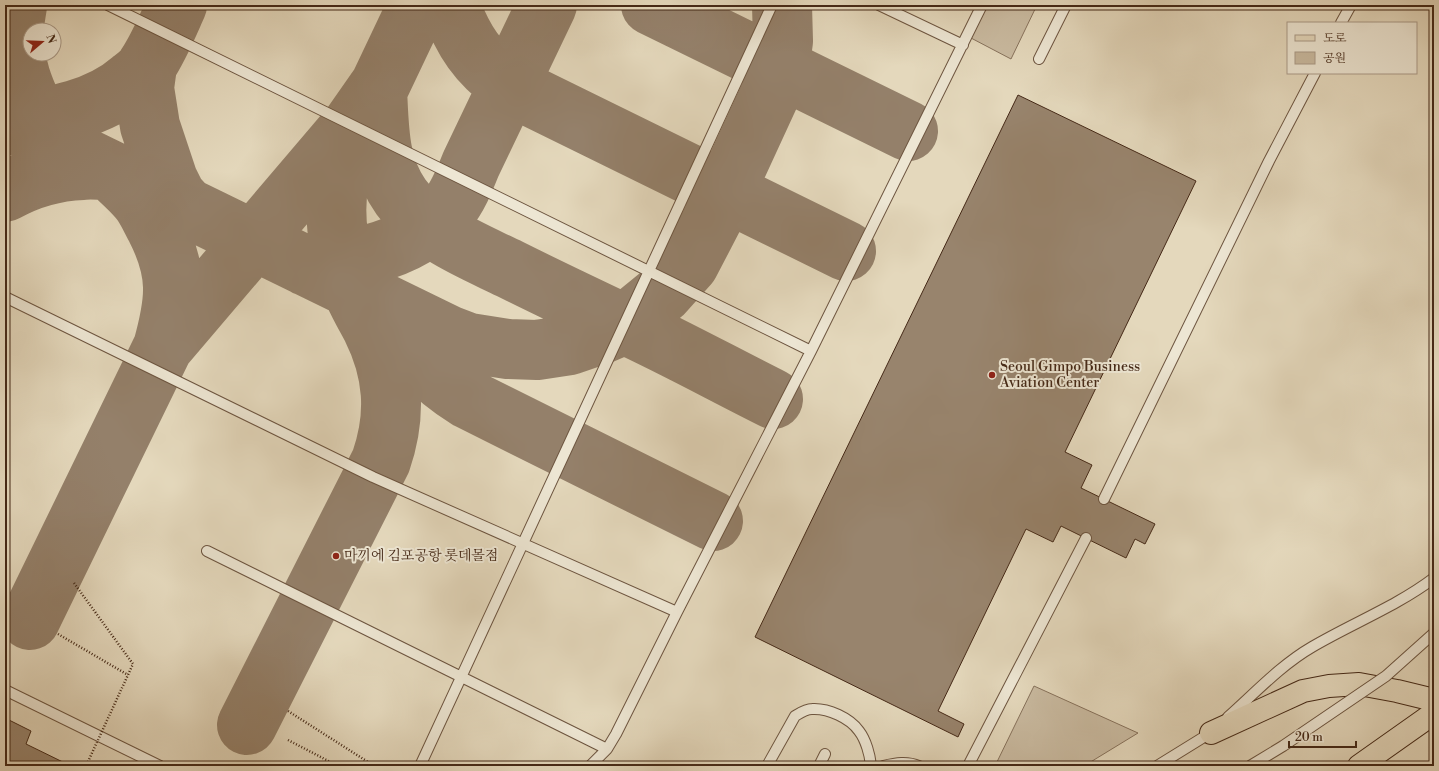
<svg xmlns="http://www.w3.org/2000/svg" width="1439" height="771" viewBox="0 0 1439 771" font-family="'Libre Bodoni','Noto Serif KR',serif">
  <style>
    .green { fill: #c9baa0; stroke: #87725c }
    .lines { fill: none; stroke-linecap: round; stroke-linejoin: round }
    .taxiway { stroke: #94806a; stroke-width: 60 }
    .building { fill: #98846d; stroke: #452917 }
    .service-casing { stroke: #6d5540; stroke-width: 12 }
    .primary-casing { stroke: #452917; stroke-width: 24 }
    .path { stroke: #452917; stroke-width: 2.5; stroke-dasharray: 1 2; stroke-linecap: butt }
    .service { stroke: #ede6d3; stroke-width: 10 }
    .primary { stroke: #e4d8bc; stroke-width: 22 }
    .service-bridge-casing { stroke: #6d5540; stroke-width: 12; stroke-linecap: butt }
    .path-bridge { stroke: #452917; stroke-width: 2.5; stroke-dasharray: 1 2; stroke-linecap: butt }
    .service-bridge { stroke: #ede6d3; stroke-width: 10 }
    .poi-dot { fill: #8f2418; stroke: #ede6d3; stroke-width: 1.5 }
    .labels { text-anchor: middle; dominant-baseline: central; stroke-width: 4; stroke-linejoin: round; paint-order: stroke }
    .poi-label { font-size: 14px; fill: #452917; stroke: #ede6d3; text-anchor: start }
  </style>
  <rect width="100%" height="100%" fill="#e4d8bc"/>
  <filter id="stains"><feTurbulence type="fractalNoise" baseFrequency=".005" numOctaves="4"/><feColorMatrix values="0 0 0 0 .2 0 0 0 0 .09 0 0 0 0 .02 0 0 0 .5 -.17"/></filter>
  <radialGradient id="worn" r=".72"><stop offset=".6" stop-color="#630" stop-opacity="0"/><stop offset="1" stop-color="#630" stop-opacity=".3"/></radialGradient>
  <!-- green -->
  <path class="green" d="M987,5H1037L1011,59L971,38Z
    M1034,686L1138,733L1084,766H995Z"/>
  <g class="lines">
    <!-- taxiway -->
    <path class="taxiway" d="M450,5C463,41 478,63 508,85L846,251
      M651,5L908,131
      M17,6C6,58 26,97 50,141
      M147,66L144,88L150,126L168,180L176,196L186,207
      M377,89C379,127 378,165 401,197C427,233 471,250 510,269C548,288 586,306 624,324C674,347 723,374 773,399
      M5,119L448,335L469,343L508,349L537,350L570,345L602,334L625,324L663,293L689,264L715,214L778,77L783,41L782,5
      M10,122C53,117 99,109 132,80C137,76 144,71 147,65C159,47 168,25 177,5
      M5,192C28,179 56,171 83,170C92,169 102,170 111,171C120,180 131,189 139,199C146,207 151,219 156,228C179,273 176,300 163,347
      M306,266C356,259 411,251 447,210C458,197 465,179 471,164L547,5
      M388,311C405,348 434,378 468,399L713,521
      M30,620L163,347L352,125L380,85L418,5
      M247,725L381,461C397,415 394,372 372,328C363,311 353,295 347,276C338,246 333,212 339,180C342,162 349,145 356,128"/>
  </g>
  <!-- building -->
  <path class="building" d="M1018,95L1196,181L1065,452L1092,465L1081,488L1155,524L1145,544L1135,539L1126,558L1061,526L1053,542L1026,529L938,711L964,724L958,737L755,637Z
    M5,718L31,731L26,744L71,766H5Z"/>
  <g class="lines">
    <!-- service casing -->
    <g class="service-casing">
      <path id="service" d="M108,5L811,351
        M879,5L963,45
        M1341,23L1351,5
        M1039,59L1066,5
        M5,297L373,477L677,612
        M1104,499L1269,161L1315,73
        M207,551L607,749
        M5,690L160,766
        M1228,717C1255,693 1281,665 1312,647C1353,623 1397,606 1434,578
        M420,766L772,5
        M590,766L607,749L616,734L677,612L811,351L982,5
        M767,766L795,716C800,713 806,709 812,709C828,708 850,718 859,731C866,740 870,755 871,766
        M819,766L825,754
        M883,766C896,763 907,761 919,766
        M968,766L1086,538
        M1157,766L1212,732"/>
    </g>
    <!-- primary casing -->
    <g class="primary-casing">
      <path id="primary" d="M1211,733L1303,691L1329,686L1359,684L1397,691L1434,700
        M1359,766L1434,713"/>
    </g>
    <!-- path -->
    <path class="path" d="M58,634L128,675"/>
    <!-- service -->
    <use href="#service" class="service"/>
    <!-- primary -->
    <use href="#primary" class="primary"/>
    <!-- service-bridge casing -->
    <g class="service-bridge-casing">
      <path id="service-bridge" d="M1250,766L1283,746L1386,676L1434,633"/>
    </g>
    <!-- path-bridge -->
    <path class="path-bridge" d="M74,583L133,664L86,766
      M288,711L368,762L366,766
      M288,740L338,766"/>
    <!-- service-bridge -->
    <use href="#service-bridge" class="service-bridge"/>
  </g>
  <!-- markers -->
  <g class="poi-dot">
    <circle cx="992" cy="375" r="4"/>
    <circle cx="336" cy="556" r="4"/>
  </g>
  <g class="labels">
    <!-- poi labels -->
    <g class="poi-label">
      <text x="1000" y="367">Seoul Gimpo Business<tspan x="1000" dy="16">Aviation Center</tspan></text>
      <text x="344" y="556">마끼에 김포공항 롯데몰점</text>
    </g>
  </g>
  <!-- margin -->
  <rect width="1439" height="771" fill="none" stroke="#e4d8bc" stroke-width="20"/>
  <rect x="6" y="6" width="1427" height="759" fill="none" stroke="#452917" stroke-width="2"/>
  <rect x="10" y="10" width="1419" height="751" fill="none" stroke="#452917"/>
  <!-- legend -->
  <rect x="1287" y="22" width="130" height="52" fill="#ede6d3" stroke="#aa9a88"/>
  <rect x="1295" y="35" width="20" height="6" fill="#e4d8bc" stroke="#aa9a88"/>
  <text x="1323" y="42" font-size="12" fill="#452917">도로</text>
  <rect x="1295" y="52" width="20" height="12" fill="#c9baa0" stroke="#aa9a88"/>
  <text x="1323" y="62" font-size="12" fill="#452917">공원</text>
  <!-- north arrow -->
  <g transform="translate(42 42) rotate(71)"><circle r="19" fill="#ede6d3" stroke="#aa9a88"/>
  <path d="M0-3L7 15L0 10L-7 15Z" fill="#8f2418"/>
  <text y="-6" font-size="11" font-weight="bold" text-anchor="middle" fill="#452917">N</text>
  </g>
  <!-- scale -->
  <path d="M1289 741v6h67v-6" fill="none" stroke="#452917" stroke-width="2"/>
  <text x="1295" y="741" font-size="12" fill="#452917" stroke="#ede6d3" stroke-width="3" paint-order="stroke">20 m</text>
  <rect width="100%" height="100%" filter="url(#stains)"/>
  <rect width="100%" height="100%" fill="url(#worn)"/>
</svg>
